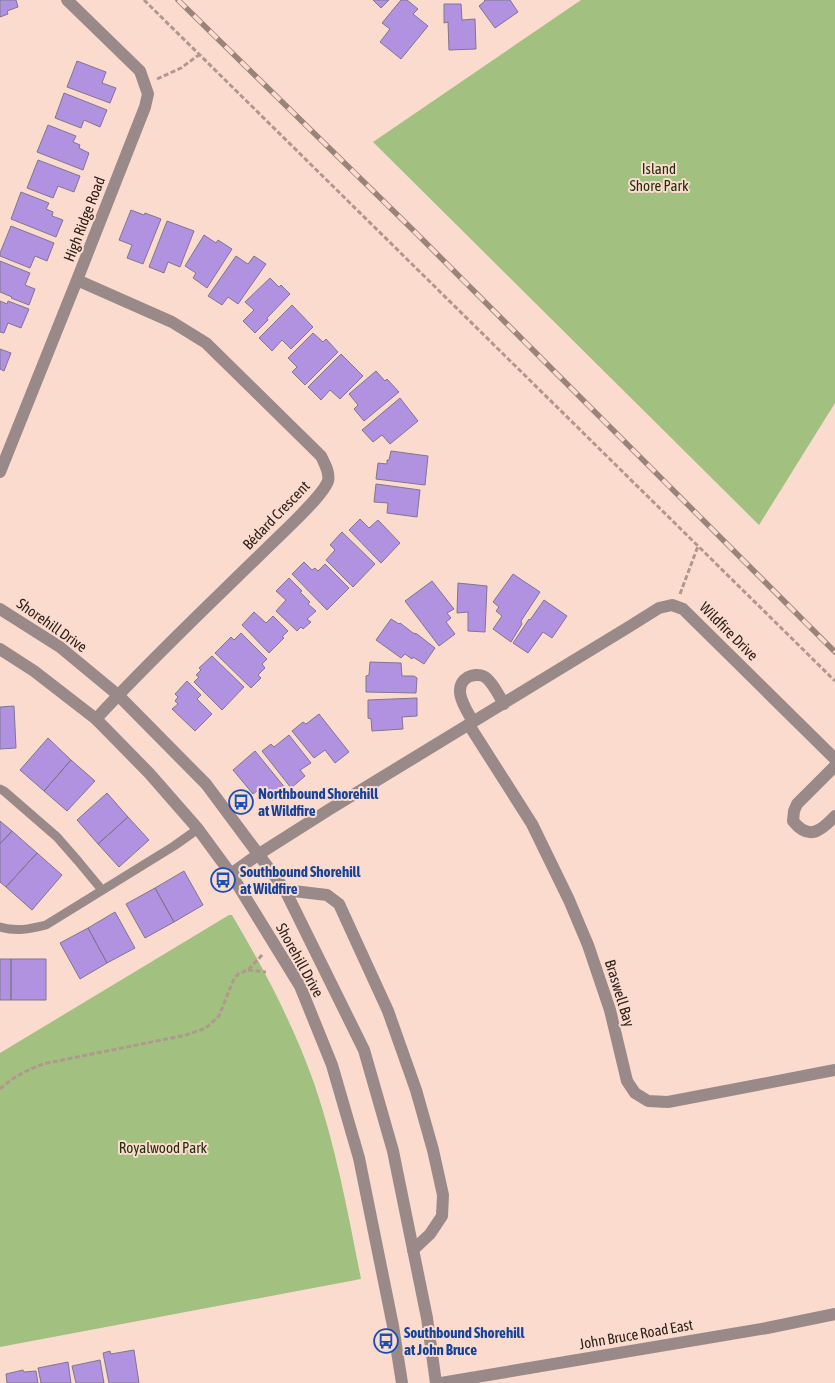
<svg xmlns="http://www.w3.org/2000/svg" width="835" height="1383" viewBox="0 0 835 1383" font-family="'Asap Condensed',sans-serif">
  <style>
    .green { fill: #a2c180 }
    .building { fill: #b192e0; stroke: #7f768f }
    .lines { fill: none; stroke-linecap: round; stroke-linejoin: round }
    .path { stroke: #b1988e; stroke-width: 3; stroke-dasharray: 5 2.5; stroke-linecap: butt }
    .service { stroke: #998a89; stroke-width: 9 }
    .minor { stroke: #998a89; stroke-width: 12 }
    .tertiary { stroke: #998a89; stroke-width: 12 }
    .rail-casing { stroke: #9a837a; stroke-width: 5.5 }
    .rail { stroke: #fbdbce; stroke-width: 4; stroke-dasharray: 11; stroke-linecap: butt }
    .labels { text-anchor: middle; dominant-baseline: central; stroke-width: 4; stroke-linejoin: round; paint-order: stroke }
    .park-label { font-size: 15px; fill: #21300e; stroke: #fbdbce }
    .street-label { font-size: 15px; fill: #2d211c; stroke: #fbdbce }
    .transit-label { font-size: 15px; font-weight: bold; fill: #164399; stroke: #fbdbce; text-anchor: start }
  </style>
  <rect width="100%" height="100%" fill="#fbdbce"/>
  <!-- green -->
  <path class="green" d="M581,0H835V403L759,525L373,142Z
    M229,915H232C264,969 293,1024 314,1083C336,1147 348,1213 361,1279L0,1347V1053Z"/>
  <!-- building -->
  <path class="building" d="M0,0H16L18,7L7,11L8,14L0,17Z
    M373,0H389L381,8Z
    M401,0H407L418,9L413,14L428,26L401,59L380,42L390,29L382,23Z
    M484,0H510L518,12L495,28L479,6L485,1Z
    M444,4H461L462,20L475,19L476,49L449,50L448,22L444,23Z
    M77,61L106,72L102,83L116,88L110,103L67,87Z
    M64,93L107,110L100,127L84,120L81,128L55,118Z
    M48,125L76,136L73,142L80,145L79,148L89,153L83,170L37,152Z
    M38,160L80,176L74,192L58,186L53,198L27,188Z
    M21,192L49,203L46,209L53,212L52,216L63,220L56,237L11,219Z
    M131,210L144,215L145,213L161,219L143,264L127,258L132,245L119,240Z
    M167,221L194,231L180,267L168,262L164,273L149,267Z
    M11,226L54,243L47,261L35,256L30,268L0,256V253Z
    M204,235L216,243L218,240L232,249L207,288L193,278L196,273L185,266Z
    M236,256L248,264L254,256L266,264L238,304L228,297L222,305L208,296Z
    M0,261L30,273L25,285L35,289L29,305L11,298L12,297L0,292Z
    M270,278L279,287L281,285L290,294L267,318L268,320L255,333L243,321L254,310L245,302Z
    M0,301L7,304L8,301L29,309L21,328L8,323L4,333L0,332Z
    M292,305L313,327L291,349L282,340L272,351L259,338Z
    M313,333L323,342L326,339L338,352L305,385L292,372L297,367L288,358Z
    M0,349L11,353L4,371L0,369Z
    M341,354L363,376L340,399L330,390L321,400L308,387Z
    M376,371L385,381L387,379L399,392L364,421L354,409L358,405L349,394Z
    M400,398L418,421L390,444L382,435L373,442L362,430Z
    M391,451L428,456L425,485L376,479L378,463L387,464V460H389Z
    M376,484L420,490L417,517L387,513L388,503L374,502Z
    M360,519L369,528L378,520L400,543L381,563L349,530Z
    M342,532L375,564L353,587L326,560L335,550L330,545Z
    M304,562L312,570L315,568L318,571L325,564L349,588L327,610L292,574Z
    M513,574L540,592L521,621L522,624L511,642L493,629L502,616L496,611L499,607L493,602Z
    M289,578L302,591L300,592L310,602L308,604L316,611L307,619L311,622L303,629L301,627L297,631L276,611L286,600L276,591Z
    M432,581L454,609L447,613L451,618L446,622L455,634L439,646L405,601Z
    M458,583L487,586L485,632L468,631V612L457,613Z
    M544,600L567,616L552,638L543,632L528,653L513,643L529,619L530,620Z
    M254,612L266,623L273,616L288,631L282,637L284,638L269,653L242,625Z
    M391,619L399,624L400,623L413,633L417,634L435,648L424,664L413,657L412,659L405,654L401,658L376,640Z
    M241,633L267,659L262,664L265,668L258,675L261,678L251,688L215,653L231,637L234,640Z
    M212,656L244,687L222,710L194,682L199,677L196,675L201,670L199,668Z
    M370,662L401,663L402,676H414L417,678L416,693L366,692V676L369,675Z
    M187,681L201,695L197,699L212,714L195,731L172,709L178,704L175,701L178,697L175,694Z
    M417,698V716L402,717L403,729L372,731L371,719L368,718V700Z
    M14,706L16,748L0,749V707Z
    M319,714L349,752L335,763L325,750L314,758L292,731L303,722L306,724Z
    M289,735L311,763L300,770L305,776L291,788L262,751L271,744L274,747Z
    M48,738L71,760L44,791L20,770Z
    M255,751L286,789L272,801L261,788L253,794L233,770Z
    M71,760L95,781L67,811L44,791Z
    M107,793L128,817L98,844L77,820Z
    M128,817L149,840L119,867L98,844Z
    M0,821L12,831L0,844Z
    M12,831L37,853L6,887L0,882V844Z
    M37,853L62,875L32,910L6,887Z
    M184,871L203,905L174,922L155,888Z
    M155,888L174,922L145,938L126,904Z
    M115,912L135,948L107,963L88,928Z
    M88,928L107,963L80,979L60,943Z
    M0,959H11V1000H0Z
    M11,959H46V1000H11Z
    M134,1350L139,1383H109L103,1353L110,1351L111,1354Z
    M100,1360L104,1383H76L72,1366Z
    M68,1362L71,1383H41L38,1368Z
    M23,1370L24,1372L36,1371L38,1383H7L6,1374Z"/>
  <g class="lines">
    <!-- path -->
    <path class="path" d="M144,0L835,681
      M157,79L181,68L200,54
      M680,594L698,546
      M248,970L266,972
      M0,1089C13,1077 27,1070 43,1064L186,1035L206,1028L219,1016L233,981L238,974L248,970L263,954"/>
    <!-- service -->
    <path class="service" d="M0,789L4,791L57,837L78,861L102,890
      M0,927C16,932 30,929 46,925L174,846L198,829"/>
    <!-- minor -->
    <path class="minor" d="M77,280L172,322L206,343L321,456C325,464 330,473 328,481C323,496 282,533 269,546C211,603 151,659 96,719
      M0,472L77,280L145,107L148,94L140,71L67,0
      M473,722C467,710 450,688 468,677C472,675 479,674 483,676C491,679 499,696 504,704
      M469,725L532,824L569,900L588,945L610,1010L627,1081L635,1093L648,1101L668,1102L835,1070
      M835,766L797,804L794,811L793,821C809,841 821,831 835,816
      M231,874L259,854L330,809L627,628L659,608L672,605L683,609L835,759
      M285,890L327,895L339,904L388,1011L416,1090L433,1150L443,1195L442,1216L430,1234L413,1250
      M441,1383L767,1328L835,1314"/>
    <!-- tertiary -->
    <path class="tertiary" d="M0,609L60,647L118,695L206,784L285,890L364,1050L393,1151L427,1318L436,1383
      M0,649L34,671L96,719L149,773L198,829L231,874L300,986L332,1065L359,1158L393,1326L402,1383"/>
    <!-- rail casing -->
    <g class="rail-casing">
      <path id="rail" d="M178,0L414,231L835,652"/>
    </g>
    <!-- rail -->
    <use href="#rail" class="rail"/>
  </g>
  <!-- icons -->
  <defs>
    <g id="bus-ring" transform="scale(1.25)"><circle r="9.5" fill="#fbdbce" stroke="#1a4fb4" stroke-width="1.5"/><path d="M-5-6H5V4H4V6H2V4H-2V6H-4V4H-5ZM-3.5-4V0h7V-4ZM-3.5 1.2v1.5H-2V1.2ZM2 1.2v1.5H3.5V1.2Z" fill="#1a4fb4"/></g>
  </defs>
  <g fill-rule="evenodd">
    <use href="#bus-ring" x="241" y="802"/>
    <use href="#bus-ring" x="223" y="880"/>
    <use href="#bus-ring" x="386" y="1341"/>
  </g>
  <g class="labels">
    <!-- park labels -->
    <g class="park-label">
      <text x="659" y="168">Island<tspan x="659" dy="17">Shore Park</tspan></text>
      <text x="163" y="1147">Royalwood Park</text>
    </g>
    <!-- street labels -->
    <g class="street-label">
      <text transform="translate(84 219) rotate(-69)">High Ridge Road</text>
      <text transform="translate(276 515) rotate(-46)">Bédard Crescent</text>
      <text transform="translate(52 625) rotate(35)">Shorehill Drive</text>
      <text transform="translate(729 631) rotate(45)">Wildfire Drive</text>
      <text transform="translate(300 960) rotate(61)">Shorehill Drive</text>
      <text transform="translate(620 993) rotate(73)">Braswell Bay</text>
      <text transform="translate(636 1334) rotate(-10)">John Bruce Road East</text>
    </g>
    <!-- transit labels -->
    <g class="transit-label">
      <text x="258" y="793">Northbound Shorehill<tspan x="258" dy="17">at Wildfire</tspan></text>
      <text x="240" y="871">Southbound Shorehill<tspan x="240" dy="17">at Wildfire</tspan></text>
      <text x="404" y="1332">Southbound Shorehill<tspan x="404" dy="17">at John Bruce</tspan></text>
    </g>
  </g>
</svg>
